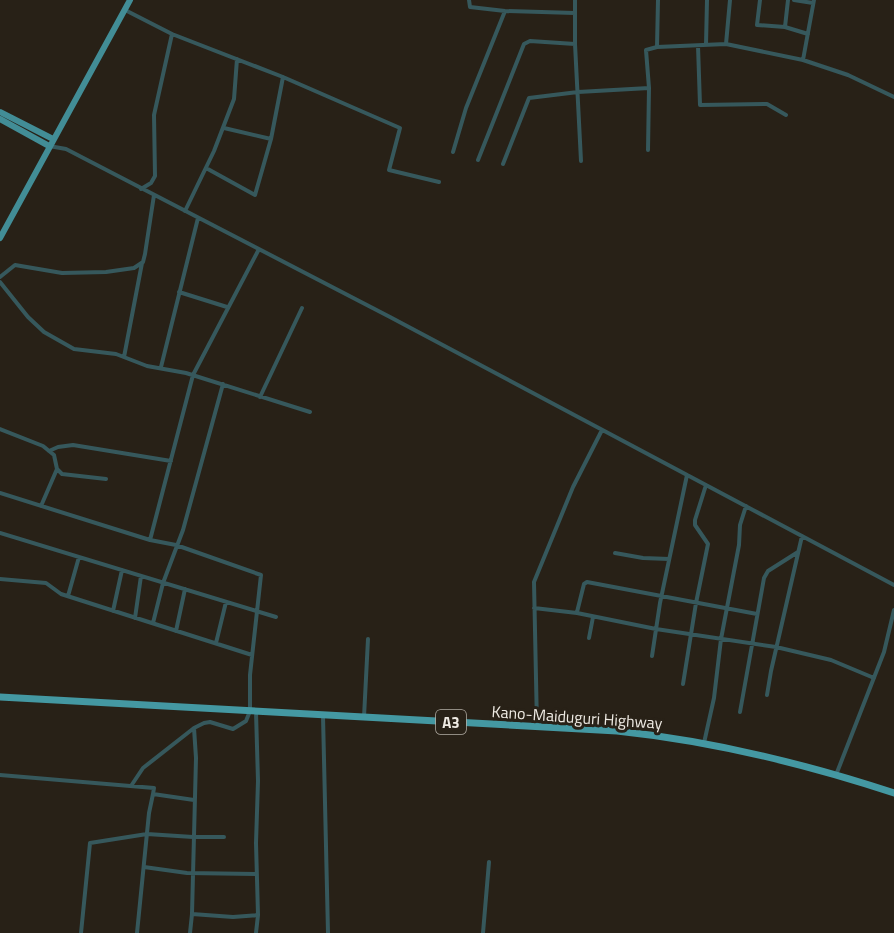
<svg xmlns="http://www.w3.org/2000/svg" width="894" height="933" viewBox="0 0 894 933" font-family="'Titillium Web',sans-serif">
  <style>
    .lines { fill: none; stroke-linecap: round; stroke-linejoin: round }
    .minor { stroke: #36585c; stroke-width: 4 }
    .primary { stroke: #428d96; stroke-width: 6 }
    .trunk { stroke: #4498a2; stroke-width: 7 }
    .labels { text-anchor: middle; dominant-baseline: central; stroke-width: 6; stroke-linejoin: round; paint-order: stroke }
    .shield { fill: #282117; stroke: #b3aea6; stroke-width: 1.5 }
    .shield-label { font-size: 15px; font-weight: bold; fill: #eeeae3 }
    .street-label { font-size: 16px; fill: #eeeae3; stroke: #282117 }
  </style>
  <rect width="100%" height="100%" fill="#282117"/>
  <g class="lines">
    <!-- minor -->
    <path class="minor" d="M469,0L470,7L505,11L575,13
      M575,0V44L581,161
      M760,0L757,25L785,27L808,34
      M794,0L813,3
      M125,10L172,34L283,77L400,128L389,170L439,182
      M785,27L788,0
      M726,44L730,0
      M706,45L707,0
      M698,46L700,105L767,104L786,115
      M657,47L658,0
      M803,60L814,0
      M224,128L271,139
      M49,146L66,149L390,317L894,585
      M648,150L649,88L646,50L657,47L726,44L803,60L848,75L894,97
      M453,152L466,108L505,11
      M478,160L524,44L530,41L575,44
      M503,164L529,98L578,92L649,88
      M206,168L255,195L271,139L283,77
      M141,189L151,183L155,176L154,115L172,34
      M185,211L214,151L234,99L237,59
      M0,277L15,265L62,273L106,272L134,268L143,262L145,254L154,195
      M0,282L28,317L44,332L74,349L116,354L147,366L186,373L310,412
      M179,292L227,307
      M124,357L142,263
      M161,367L198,218
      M260,397L302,308
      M0,429L43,446L54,455L57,469L62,474L106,479
      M49,451L58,447L73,445L171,461
      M0,493L150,540L176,545L261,575L250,675V711L246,721L233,729L210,722L204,723L194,728L143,768L131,786
      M41,506L57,469
      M0,533L276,617
      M150,540L193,375L259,249
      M615,553L643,558L669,559
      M0,579L46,583L61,594L252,655
      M68,596L79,557
      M534,608L577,613L656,629L776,647L831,660L874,678
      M113,611L122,570
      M577,612L584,584L587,582L757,614
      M135,618L141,576
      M153,623L163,583L183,530L223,384
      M176,631L185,589
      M589,638L593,617
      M216,643L226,602
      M652,656L660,603L687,475
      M683,684L696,603L708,544L695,525V520L706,485
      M767,695L771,671L802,536
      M256,712L258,781L256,843L258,915L256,933
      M740,712L764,578L768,571L798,552
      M323,716L328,933
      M364,717L368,639
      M537,726L534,582L573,487L602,430
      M704,743L714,698L721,639L739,545L740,525L746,506
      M0,775L154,788L153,794L194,800
      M836,775L884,652L894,610
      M144,867L187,873L257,874
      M192,914L233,917L258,915
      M81,933L90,843L147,834L193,837H224
      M137,933L149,813L153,794
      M190,933L192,914L196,758L194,728
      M483,933L489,862"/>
    <!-- primary -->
    <path class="primary" d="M0,112L53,139
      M0,119L49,146
      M0,238L130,0"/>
    <!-- trunk -->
    <path class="trunk" d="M0,697L617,731C712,741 803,763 894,793"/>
  </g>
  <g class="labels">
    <!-- shield labels -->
    <rect class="shield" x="436" y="710" width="30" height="24" rx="4.5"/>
    <g class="shield-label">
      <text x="451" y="722">A3</text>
    </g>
    <!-- street labels -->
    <g class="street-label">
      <text transform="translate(577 717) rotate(4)">Kano-Maiduguri Highway</text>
    </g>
  </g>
</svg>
